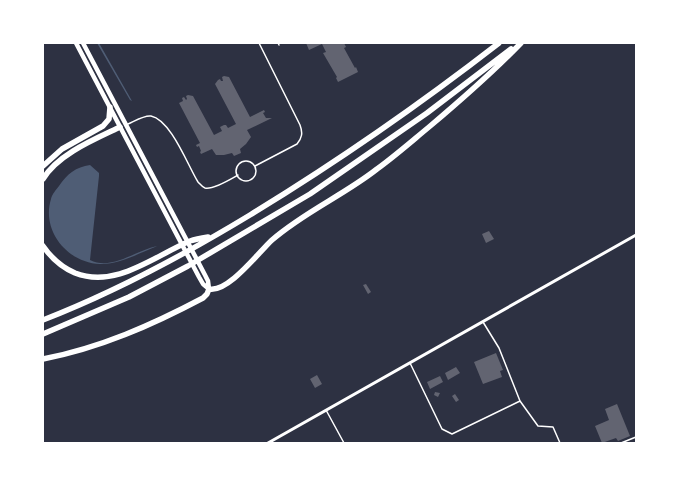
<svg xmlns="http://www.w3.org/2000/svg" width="679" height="486" viewBox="0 0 679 486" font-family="'Public Sans',sans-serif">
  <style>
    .water { fill: #4f5d75 }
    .building { fill: #626471 }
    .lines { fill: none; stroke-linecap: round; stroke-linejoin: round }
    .service { stroke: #fff; stroke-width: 1.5 }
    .minor { stroke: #fff; stroke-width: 3 }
    .secondary { stroke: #fff; stroke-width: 4.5 }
    .trunk { stroke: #fff; stroke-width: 5.5 }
  </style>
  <rect width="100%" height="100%" fill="#2d3142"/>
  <!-- water -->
  <path class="water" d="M97,43H99L132,101L130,100Z
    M90,165L99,173V176L90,260C112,271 136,250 157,246L155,247C140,253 117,265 100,264C68,263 41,231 51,199C52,194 56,190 59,186C67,174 76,167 90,165Z"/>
  <!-- building -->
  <path class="building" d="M306,43H340L341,44L344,43L346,47L344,48L355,68L356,67L358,72L338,82L336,78L337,77L323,53L326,52L322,44L309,50Z
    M224,76L229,77L250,117L264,110L265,112L263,113L266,118H272L247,130L251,137L246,144L240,149L241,153L234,156L232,153L224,155H216L212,149L201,154L200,152L201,151L199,146L197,147L196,145L200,143L179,103L183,101L182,98L184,97L186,100L187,99L186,96L188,95L193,96L214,135L222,131L220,127L224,125H226L228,128L236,124L215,84L218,80L220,79L221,81H223L222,77Z
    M489,231L494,239L486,243L482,234Z
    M366,284L371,292L368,294L363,285Z
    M496,353L503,370L500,371L502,377L483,384L474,362Z
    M456,367L460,373L448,380L445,373Z
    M317,375L322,384L315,388L310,379Z
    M440,376L443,382L430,389L427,382Z
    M435,392L440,393L438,397L434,395Z
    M455,394L459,400L456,402L452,396Z
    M617,404L630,436L618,441L616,438L602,443L595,426L609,420L605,409Z"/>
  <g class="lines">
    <!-- service -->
    <path class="service" d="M278,43L279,45
      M128,124C135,121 144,115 151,116C171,120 188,166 198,182C200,184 202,187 205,188C213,190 231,179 238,175
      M236 171a10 10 0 1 1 20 0a10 10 0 1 1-20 0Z
      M255,166L297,144C302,138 303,133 300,125L259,43
      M483,322L499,348L520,401L538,426L553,427L560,443
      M410,363L442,429L452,434L520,401
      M636,406V410
      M326,410L344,443
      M621,443L636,437"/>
    <!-- minor -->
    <path class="minor" d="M268,443L636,235"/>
    <!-- secondary -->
    <path class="secondary" d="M76,43L199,277L203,284L209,289
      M83,43L205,275L208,281L209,289"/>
    <!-- trunk -->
    <path class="trunk" d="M43,166L62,149L103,126L109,119L110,107
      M43,179C58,154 95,139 120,127
      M43,246C52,259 61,267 75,273C116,289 154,256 190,241C196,239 202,238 208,237
      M43,320C115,292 184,255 250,215C337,162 419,105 499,43
      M43,334L129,297L188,266L310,194L427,113L511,49
      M43,359C100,348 152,325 203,298L207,294L209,289C228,293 258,253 272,240C304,212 344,195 377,169C395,156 412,141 429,127C461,100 492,73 521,43"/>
  </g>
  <!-- border -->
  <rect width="679" height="486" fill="none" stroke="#ffffff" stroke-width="88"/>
</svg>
